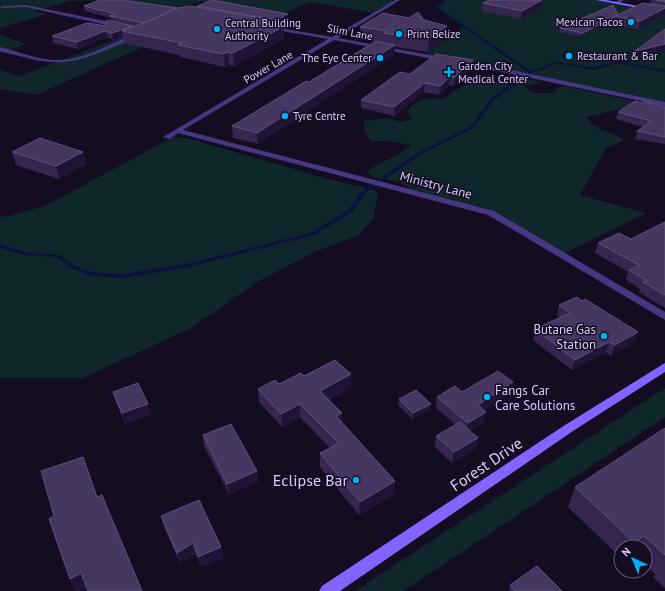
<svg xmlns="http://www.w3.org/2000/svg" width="665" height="591" viewBox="0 0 665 591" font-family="'PT Sans',sans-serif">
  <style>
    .green { fill: #0f272b }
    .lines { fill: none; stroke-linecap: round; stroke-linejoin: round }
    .stream { fill: #08123e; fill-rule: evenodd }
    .minor { fill: #473681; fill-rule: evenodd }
    .secondary { fill: #8463ff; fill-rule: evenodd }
    .wall { fill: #35254f }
    .shaded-wall { fill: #201335 }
    .building { fill: #463762; stroke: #5e4e7b }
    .poi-dot { fill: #00b1f7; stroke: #140c21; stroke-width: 1.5 }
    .labels { text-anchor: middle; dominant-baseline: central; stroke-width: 3; stroke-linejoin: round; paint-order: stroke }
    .far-poi-label { font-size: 11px; fill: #dbccff; stroke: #140c21; text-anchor: start }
    .far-street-label { font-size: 11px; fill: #dbccff; stroke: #140c21 }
    .street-label { font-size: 13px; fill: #dbccff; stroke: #140c21 }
    .poi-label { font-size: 13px; fill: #dbccff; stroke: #140c21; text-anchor: end }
    .near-street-label { font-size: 16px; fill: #dbccff; stroke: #140c21 }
    .near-poi-label { font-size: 16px; fill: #dbccff; stroke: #140c21; text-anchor: end }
  </style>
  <rect width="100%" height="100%" fill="#140c21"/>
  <!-- green -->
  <path class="green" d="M0,0H103L70,1L34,11L47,14L0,28Z
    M125,0H398L374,13L309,2L279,16L202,1L178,9Z
    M445,0H598L665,12V104L423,56L464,26L436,7Z
    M198,22L36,95L0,89V70L20,76L147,27Z
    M0,35L26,44L0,53Z
    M513,75L543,83L524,86L534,93H553L557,89L564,86L638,102L629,107L586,117C597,133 609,129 624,140L606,148L580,195L646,213L561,255L491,213L419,194L399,182L373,177L366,171L404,151L411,145L385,141H372L364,132V121L387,118L401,122L412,119L407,113L412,105L424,99L444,98L465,85L487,84Z
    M173,137L190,139L328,179L375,190L378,195L373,219L359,235L314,252L257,282L191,328L83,378H0V216L5,217L45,206Z
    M665,388V417L403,591H355Z"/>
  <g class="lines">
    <!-- stream -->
    <path class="stream" d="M443,0H446L438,7L531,71L543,67L556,61L593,68L618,61L665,70V72L618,63L593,70L556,63L545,69L532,72L527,80L507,90L493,101L473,128L421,154L366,193L352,212L314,235L185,268L122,278L92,276L73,269L56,257L24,255L0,248V244L24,252L59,255L77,267L93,272L122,274L185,264L310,233L348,210L362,191L419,152L471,126L491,99L505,88L525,78L529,73L435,8V6Z
      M646,0H649L647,2Z"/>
    <!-- minor -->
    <path class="minor" d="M395,0H400L338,38L516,71L665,102V106L516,75L334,40L183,130L494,211L665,312V320L488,215L178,133L170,139L163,137L328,39L270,29L268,26L332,37Z
      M619,0H624L619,4H615V2Z
      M26,5L120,24L123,26L120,28L26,7L0,8L2,6Z
      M134,34L139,35C131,41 119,44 111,48C62,69 49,64 0,51V47C20,52 40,61 61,60C86,59 111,43 134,34Z"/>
    <!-- secondary -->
    <path class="secondary" d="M596,0H606L665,11V13Z
      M665,363V372L573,431L340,591H319L322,586L565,425Z"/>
  </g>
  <!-- wall -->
  <path class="wall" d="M651,0H665V15L638,29L613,24L614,20L582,36L559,32L560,28L618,15L650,4Z
    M483,3L540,8L521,19L482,11Z
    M84,6L177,8L197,7V6L288,20L277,26L283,27L284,39L234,66L229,65L225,67L180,57L179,55L124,43L123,36L113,40L107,37L78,49L53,43L52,36L106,26L111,21V18L85,11Z
    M424,20L447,26L445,39L428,52L395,47V54L258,144L233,138L232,126L309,82L375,42L360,39V27Z
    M472,68L453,86L449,85L439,95L424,92L394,116L361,108V100L410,74Z
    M642,103L665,107V144L635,139L637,131L643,127L616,119L618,112Z
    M12,152H83L86,164L59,179L16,165Z
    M665,222V308L639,292L640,289L626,280L628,272L595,253L598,243L631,239Z
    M582,301L638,332L634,342L611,356L606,352L572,370L533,340L535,329L560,318L557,315L559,305Z
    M304,376L351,388L329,400L342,413V422L395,481L394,494L359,515L320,467V453L330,448L300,417L282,427L259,402L258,389L279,384Z
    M513,382L510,393L484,410V422L470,431L478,438L476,448L452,463L435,447L436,436L456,425L436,408L437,397Z
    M113,392L151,414L125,424L116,402Z
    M399,399L430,409L412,419L398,405Z
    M665,428V588L653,577L655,574L645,565V547H621V558L568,507L575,487Z
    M203,435L257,471L258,482L229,494L204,446Z
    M161,516L221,547L223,558L201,567L196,554L180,563L164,527Z
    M510,585L562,591H509Z"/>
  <!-- shaded-wall -->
  <path class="shaded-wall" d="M542,0L540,8L521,19L522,11Z
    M665,8V15L638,29L640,21Z
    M288,14V20L276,27V20Z
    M615,17L614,20L582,36L583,33Z
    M267,19V31L259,23Z
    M133,26L134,32L122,31L123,36L113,40L112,33Z
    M447,26L445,39L428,52L429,39Z
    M283,27L284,39L234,66L233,53Z
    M105,31L107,37L78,49L77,42Z
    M665,44V51L633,58L635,51Z
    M395,45V54L258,144L257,133Z
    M228,52L229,65L225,67L223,54Z
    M473,60L472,68L453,86L454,78Z
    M450,77L449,85L439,95L440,86Z
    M425,83L424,92L394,116V107Z
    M83,152L86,164L59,179L56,166Z
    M638,332L634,342L611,356L615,345Z
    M609,342L606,352L572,370L575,360Z
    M351,374V388L320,405V391Z
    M513,382L510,393L476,415L478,405Z
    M148,404L151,414L125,424L122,413Z
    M300,404V417L282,427L281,414Z
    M431,404L430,409L412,419L413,413Z
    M486,412L484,422L466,433L468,423Z
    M342,413V426L336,416Z
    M478,438L476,448L452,463L454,452Z
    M257,471L258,482L229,494L227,484Z
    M395,481L394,494L359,515L360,502Z
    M644,536L639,547H633L635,543Z
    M193,543L196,554L180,563L177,553Z
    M221,547L223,558L201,567L198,557Z
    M81,573L87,588L81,591H75L70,579Z"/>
  <!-- building -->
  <path class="building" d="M100,0H123L177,8L173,9L164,14L143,23L110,16L116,14L84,6Z
    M212,0L288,14L276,20L197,6Z
    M490,0H542L522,11L483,3Z
    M656,0H665V2Z
    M643,3L665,6V8L640,21L615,16Z
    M613,5L618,15L615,16V17L583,33L560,28Z
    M191,6L267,19L259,23L283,27L233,53L228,52L223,54L178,45L182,43L122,31L159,17L173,9Z
    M418,12L424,20L447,26L429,39L384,33L387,31L360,27L383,13L409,18Z
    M107,20L133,26L112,33L105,31L77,42L52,36L87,23L106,26Z
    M665,29V44L635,51Z
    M376,41L395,45L257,133L232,126L306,81L309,82Z
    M436,54L473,60L454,78L450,77L440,86L425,83L394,107L361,100L400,72L410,74Z
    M635,101L642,103L644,101L665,107V137L637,131L651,121L618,112Z
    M40,138L83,152L56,166L12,152Z
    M665,222V295L643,282L646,280L629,270L639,265L598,243L619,233L631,239Z
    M577,297L582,301L585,299L638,332L615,345L609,342L575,360L535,329L570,313L559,305Z
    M335,360L351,374L320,391L342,413L336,416L395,481L360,502L320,453L339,443L300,404L281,414L258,389L275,380L279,384L301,373L304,376Z
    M498,371L513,382L478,405L486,412L468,423L437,397L455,386L462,392Z
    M138,383L148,404L122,413L113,392Z
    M416,390L431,404L413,413L399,399Z
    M460,422L478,438L454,452L436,436Z
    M231,424L257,471L227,484L203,435Z
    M665,428V555L644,536L635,543L575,487Z
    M83,457L97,497L102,495L142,591H88L81,573L70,579L49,519L54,516L41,471Z
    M199,500L221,547L198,557L193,543L177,553L161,516Z
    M537,566L562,591H515L510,585Z"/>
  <!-- markers -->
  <g class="poi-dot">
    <circle cx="631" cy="22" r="4"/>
    <circle cx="217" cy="29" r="4"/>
    <circle cx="399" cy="34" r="4"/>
    <circle cx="569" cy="56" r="4"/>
    <circle cx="380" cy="58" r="4"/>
    <path d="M447 66h4v4h4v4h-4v4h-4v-4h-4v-4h4z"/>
    <circle cx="285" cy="116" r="4"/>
    <circle cx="604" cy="336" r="4"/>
    <circle cx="487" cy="397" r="4"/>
    <circle cx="356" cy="480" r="4"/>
  </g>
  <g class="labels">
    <!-- far-poi labels -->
    <g class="far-poi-label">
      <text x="623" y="22" text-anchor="end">Mexican Tacos</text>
      <text x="225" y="23">Central Building<tspan x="225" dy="13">Authority</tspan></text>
      <text x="407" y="34">Print Belize</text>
      <text x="577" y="56">Restaurant &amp; Bar</text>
      <text x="372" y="58" text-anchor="end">The Eye Center</text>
      <text x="458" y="66">Garden City<tspan x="458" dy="13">Medical Center</tspan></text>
      <text x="293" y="116">Tyre Centre</text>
    </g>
    <!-- far-street labels -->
    <g class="far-street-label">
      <text transform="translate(350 32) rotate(11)">Slim Lane</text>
      <text transform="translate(268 67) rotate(-30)">Power Lane</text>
    </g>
    <!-- street labels -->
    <g class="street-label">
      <text transform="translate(436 185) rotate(15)">Ministry Lane</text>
    </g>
    <!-- poi labels -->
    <g class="poi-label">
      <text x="596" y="329">Butane Gas<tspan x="596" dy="15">Station</tspan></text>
      <text x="495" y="390" text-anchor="start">Fangs Car<tspan x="495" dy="15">Care Solutions</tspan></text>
    </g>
    <!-- near-street labels -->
    <g class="near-street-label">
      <text transform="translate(486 464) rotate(-34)">Forest Drive</text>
    </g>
    <!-- near-poi labels -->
    <g class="near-poi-label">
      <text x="348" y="480">Eclipse Bar</text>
    </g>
  </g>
  <!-- north arrow -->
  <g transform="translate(633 559) rotate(316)"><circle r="19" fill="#140c21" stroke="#64597a"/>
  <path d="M0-3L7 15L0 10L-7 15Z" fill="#00b1f7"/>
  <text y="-6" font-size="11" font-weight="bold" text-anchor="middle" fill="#dbccff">N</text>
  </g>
</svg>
